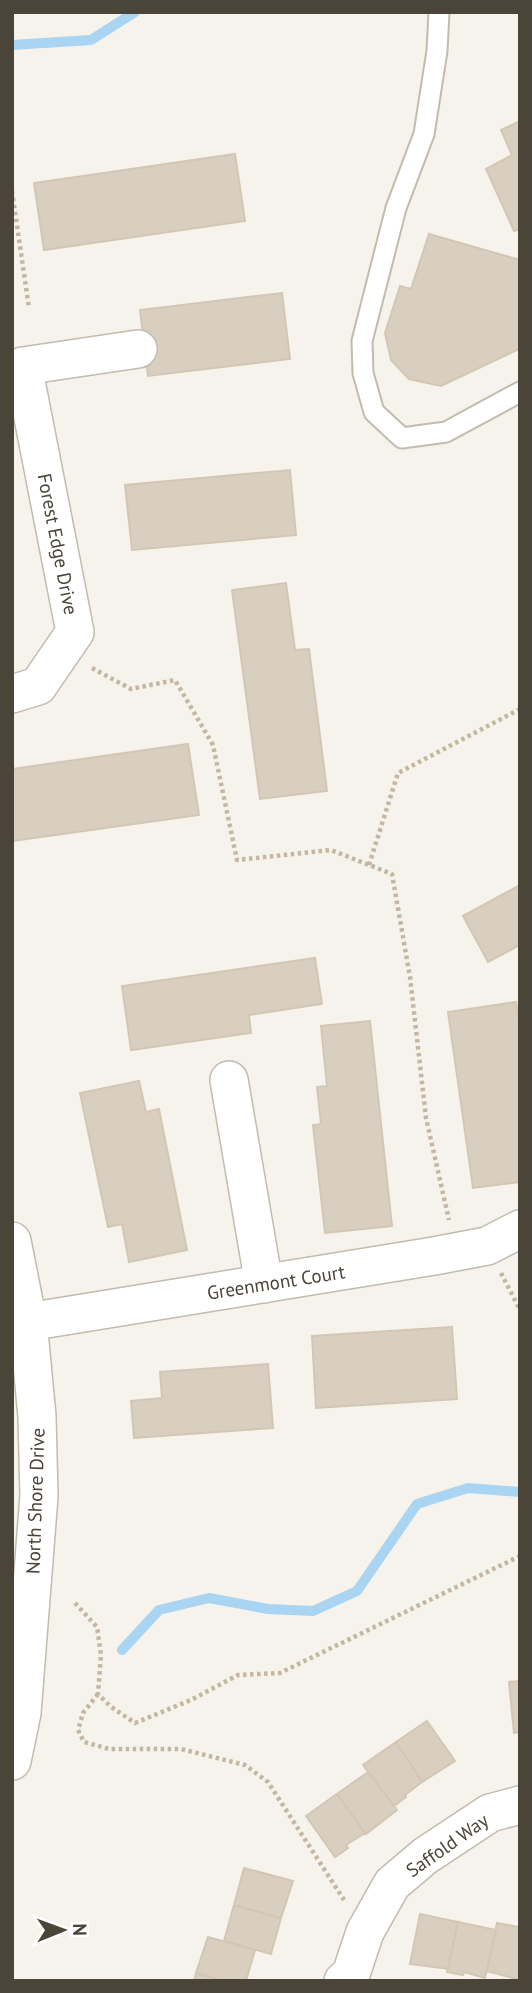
<svg xmlns="http://www.w3.org/2000/svg" width="532" height="1993" viewBox="0 0 532 1993" font-family="'PT Sans',sans-serif">
  <style>
    .lines { fill: none; stroke-linecap: round; stroke-linejoin: round }
    .stream { stroke: #a9d4f2; stroke-width: 10 }
    .building { fill: #d8cfc1; stroke: #d3c7b4; stroke-width: 2 }
    .lane-casing { stroke: #c2bbae; stroke-width: 23 }
    .street-casing { stroke: #c2bbae; stroke-width: 40 }
    .path { stroke: #c4b79f; stroke-width: 4.5; stroke-dasharray: 3.5 3.5; stroke-linecap: butt }
    .lane { stroke: #fff; stroke-width: 19 }
    .street { stroke: #fff; stroke-width: 37 }
    .labels { text-anchor: middle; dominant-baseline: central; stroke-width: 6; stroke-linejoin: round; paint-order: stroke }
    .street-label { font-size: 19px; fill: #4b4439; stroke: #fff }
  </style>
  <rect width="100%" height="100%" fill="#f6f3ec"/>
  <g class="lines">
    <!-- stream -->
    <path class="stream" d="M12,45L91,40L135,12
      M122,1650L159,1610L209,1598L268,1609L313,1611L357,1591L417,1504L468,1488L520,1492"/>
  </g>
  <!-- building -->
  <path class="building" d="M520,121V229L514,231L486,169L512,155L501,130Z
    M235,154L245,221L44,250L34,183Z
    M429,234L520,260L519,349L441,386L409,379L391,360L385,333L400,286L411,289Z
    M282,293L290,359L148,376L140,310Z
    M290,470L296,535L132,550L125,485Z
    M286,583L295,650L309,649L327,791L260,799L232,590Z
    M188,744L199,815L12,841V769Z
    M520,885V945L488,962L463,916Z
    M315,958L322,1004L249,1015L251,1033L131,1050L122,986Z
    M516,1002L520,1027V1182L473,1188L448,1012Z
    M370,1021L392,1226L325,1233L313,1125L321,1124L317,1087L327,1086L321,1026Z
    M139,1081L146,1112L159,1109L187,1250L129,1262L122,1224L108,1227L80,1093Z
    M452,1327L457,1399L316,1408L312,1336Z
    M268,1364L273,1428L134,1438L131,1401L162,1398L160,1372Z
    M520,1681V1732L514,1733L509,1682Z
    M427,1721L455,1761L422,1782L396,1742Z
    M396,1742L422,1782L405,1795L406,1797L394,1806L363,1765Z
    M368,1772L397,1810L366,1834L337,1794Z
    M337,1794L365,1833L346,1845L348,1848L335,1857L306,1816Z
    M244,1868L293,1881L281,1918L234,1905Z
    M234,1905L281,1918L271,1954L224,1941Z
    M420,1914L458,1922L448,1969L410,1964Z
    M458,1922L496,1930L485,1978L464,1972L463,1975L447,1972Z
    M497,1923L520,1927V1980L487,1971Z
    M208,1937L255,1950L246,1981H224L196,1973Z
    M196,1973L224,1981H194Z"/>
  <g class="lines">
    <!-- lane casing -->
    <g class="lane-casing">
      <path id="lane" d="M439,12L437,51L424,134L396,208L362,341L363,373L374,412L402,438L446,432L520,392"/>
    </g>
    <!-- street casing -->
    <g class="street-casing">
      <path id="street" d="M12,694L38,686L75,632L23,366L138,349
        M229,1080L264,1284
        M12,1241L28,1322L37,1416L39,1496L22,1713L12,1761
        M28,1322L434,1256L487,1246L520,1229
        M343,1981L351,1974L365,1932L392,1884L425,1856L490,1813L520,1805"/>
    </g>
    <!-- path -->
    <path class="path" d="M12,191L29,308
      M92,668L131,689L175,680L213,745L237,860L331,850L392,874L410,977L426,1118L449,1220
      M369,865L398,773L520,709
      M501,1273L520,1310
      M75,1603L97,1627L101,1655L98,1694L110,1706L135,1723L191,1700L238,1675L280,1673L520,1556
      M98,1694L83,1713L78,1730L84,1742L109,1749H181L245,1765L268,1782L344,1900"/>
    <!-- lane -->
    <use href="#lane" class="lane"/>
    <!-- street -->
    <use href="#street" class="street"/>
  </g>
  <g class="labels">
    <!-- street labels -->
    <g class="street-label">
      <text transform="translate(58 544) rotate(79)">Forest Edge Drive</text>
      <text transform="translate(276 1282) rotate(-9)">Greenmont Court</text>
      <text transform="translate(35 1501) rotate(-88)">North Shore Drive</text>
      <text transform="translate(447 1845) rotate(-35)">Saffold Way</text>
    </g>
  </g>
  <!-- border -->
  <rect width="532" height="1993" fill="none" stroke="#4b4439" stroke-width="28"/>
  <!-- north arrow -->
  <g transform="translate(63 1930) rotate(89)" stroke="#ffffff" stroke-width="5" paint-order="stroke">
  <path d="M0-5L12 26L0 18L-12 26Z" fill="#4b4439"/>
  <text y="-10" font-size="19" font-weight="bold" text-anchor="middle" fill="#4b4439">N</text>
  </g>
</svg>
